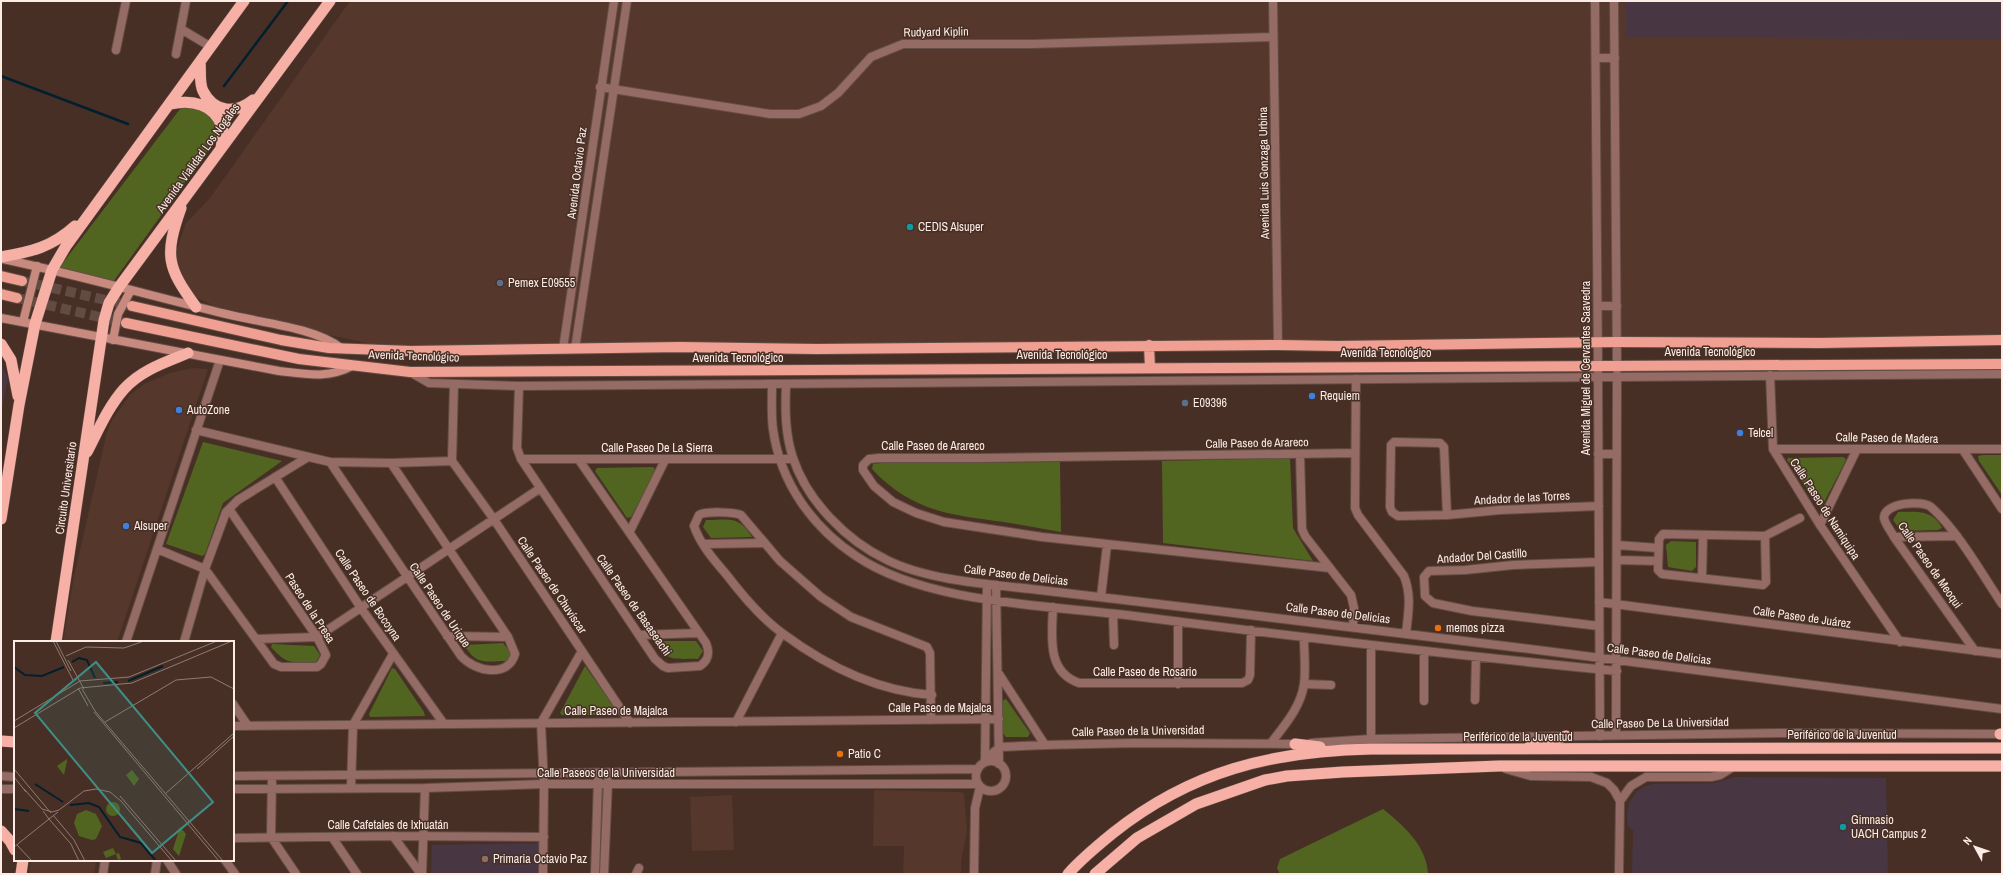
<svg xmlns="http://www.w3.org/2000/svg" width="2003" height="875" viewBox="0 0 2003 875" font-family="'Archivo Narrow',sans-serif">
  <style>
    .built { fill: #55372b }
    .education { fill: #483742 }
    .green { fill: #516521 }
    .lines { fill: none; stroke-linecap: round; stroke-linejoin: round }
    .stream { stroke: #011f2e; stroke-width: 2.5 }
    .primary-tunnel { stroke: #624b42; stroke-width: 10; stroke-dasharray: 10 5; stroke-linecap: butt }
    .minor-casing { stroke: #644d44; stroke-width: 10 }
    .tertiary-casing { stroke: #644d44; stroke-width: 10 }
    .secondary-casing { stroke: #644d44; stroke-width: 10 }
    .primary-casing { stroke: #644d44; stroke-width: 12 }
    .trunk-casing { stroke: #644d44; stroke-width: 12 }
    .minor { stroke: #946c65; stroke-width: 8 }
    .tertiary { stroke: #946c65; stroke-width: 8 }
    .secondary { stroke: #c88a7f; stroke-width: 8 }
    .primary { stroke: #f0a093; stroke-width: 10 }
    .trunk { stroke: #f6b0a5; stroke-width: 11 }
    .culture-dot { fill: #0f9aa8; stroke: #472f25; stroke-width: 1.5 }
    .service-dot { fill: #5c6f8a; stroke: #472f25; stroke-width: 1.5 }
    .shop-dot { fill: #3f7fe0; stroke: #472f25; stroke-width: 1.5 }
    .food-dot { fill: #e8710a; stroke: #472f25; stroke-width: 1.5 }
    .education-dot { fill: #8d6e63; stroke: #472f25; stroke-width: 1.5 }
    .labels { text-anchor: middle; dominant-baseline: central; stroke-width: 3; stroke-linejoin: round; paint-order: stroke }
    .street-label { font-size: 12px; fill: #fdece6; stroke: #472f25 }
    .poi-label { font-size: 12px; fill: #fdece6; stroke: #472f25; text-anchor: start }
    .inset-river { fill: none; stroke: #011f2e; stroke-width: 2 }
    .inset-road { fill: none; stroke: #907b72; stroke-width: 1 }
    .view { fill: #3f8e86; fill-opacity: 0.15; stroke: #3f8e86; stroke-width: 2 }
    .inset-edge { fill: none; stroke: #fdece6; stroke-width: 2 }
  </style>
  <rect width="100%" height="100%" fill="#472f25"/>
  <!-- built -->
  <path class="built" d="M350,1H2002V337L1149,344L376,345L229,313L189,294L173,260L186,223L210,198Z
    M192,368L208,369L117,642H63L74,576L107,432L112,420L130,395L144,384L170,373Z
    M874,790L960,792L964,793L967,831L961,862V874H903L904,846H873Z
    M732,795L734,850L692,851L690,797Z
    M31,860H96L94,874H29Z"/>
  <!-- education -->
  <path class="education" d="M1625,1H2002V40L1625,37Z
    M1,364L8,378L1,414Z
    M1734,777L1886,778L1888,874H1632L1633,830L1628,826L1627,816L1629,803L1637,791L1645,786L1654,784L1715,783Z
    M540,843L539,874H431L432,845Z"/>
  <!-- green -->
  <path class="green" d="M191,105C210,112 219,117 217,138L113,282L59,268L180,109Z
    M203,442L282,461L223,503L205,554L202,556L166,544Z
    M1983,455H2002V495L1979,461L1978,456Z
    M1843,457L1846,459L1844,464L1821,508L1787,460L1788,458Z
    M1290,458L1293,528L1313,561L1163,543L1162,461Z
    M1060,462L1061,532C1042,529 1023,525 1004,522C950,515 911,511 872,469L873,464L881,463Z
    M653,467L656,471L631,517L627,518L595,471L597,468Z
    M1898,512C1916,512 1932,509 1942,528L1938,530L1901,531L1893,520Z
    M706,520C730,520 738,515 752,537L711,538L703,527Z
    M1671,541L1696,542V567L1692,571L1668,567L1666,545Z
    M659,641H696L703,651L698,659C676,658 667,663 654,642Z
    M503,643L512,654L508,661C485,661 477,666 464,645Z
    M272,644L314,646L320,655L316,662C292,662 288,666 271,647Z
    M585,666L617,711L615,715H562L560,713Z
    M392,668L395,669L424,712L425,716L370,717L369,714Z
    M1006,699L1030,733L1028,737H1006L1003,733L1002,701Z
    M1383,809C1403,825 1427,846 1428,874H1280L1277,868L1280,859Z"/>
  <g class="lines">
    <!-- stream -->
    <path class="stream" d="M1,76L128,124
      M224,86L288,1"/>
    <!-- primary-tunnel -->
    <path class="primary-tunnel" d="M22,281L132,306
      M17,298L126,323"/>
    <!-- minor casing -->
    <g class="minor-casing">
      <path id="minor" d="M1273,1L1278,345
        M181,29L211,47
        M116,50L126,1
        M176,54L186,1
        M600,87L770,114H799L821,106L838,93L871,57L903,44H1032L1273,37
        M1770,375L1773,449L1820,525L1900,642
        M1598,377L1600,736
        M1356,379L1355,508L1358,515L1404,576C1412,596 1408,614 1406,634
        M772,385C772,399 771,415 773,429C780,482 812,527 856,556C925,603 1043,605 1126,615C1289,636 1453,655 1617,671
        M786,385C785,409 785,434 793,458C807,501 847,541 887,560C927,580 986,584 1031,589C1096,597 1161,604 1226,612C1485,642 1743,677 2002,709
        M519,386L517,448L521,459L655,659L663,666L668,668L700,666C709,660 710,653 706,643L579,460
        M196,430L330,462L391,463L452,461
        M1773,449H2002
        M1963,450L2002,509
        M1300,454L1302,529L1305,536L1351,595L1354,608L1353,627
        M1598,454H1617
        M521,459H793
        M452,461L493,518L630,723
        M452,461L454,384
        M330,462L461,656C474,671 508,679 515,654L508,637L391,463
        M275,477L361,608L444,724
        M1447,515L1444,447L1440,443L1394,442L1391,445L1390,507L1392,512L1398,516L1447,515L1500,510L1599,506
        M1820,525L1857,449
        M630,531L665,460
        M1765,536L1766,582L1763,585L1662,574L1658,570L1659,539L1663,534L1765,536L1800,518
        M1894,537L1957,536
        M704,544L765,543
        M1617,545L1658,548
        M157,549L205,569L274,664L281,667H317L321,664L326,655L317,637L229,509
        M1617,560L1658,561
        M1599,562L1513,565L1465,570L1429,571L1424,577L1425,596L1433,603L1472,611L1599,626
        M1330,568L1042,537L944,522L916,513L893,502L874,486L863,470V465L869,459L879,458H981L1355,453
        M1702,578L1703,535
        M996,585L999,764
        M1101,597L1107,545
        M1599,602L2002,654
        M1053,607C1052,635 1046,672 1079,683H1242L1248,680L1250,675L1251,630
        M1113,614L1114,645
        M1178,622V684
        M639,635L699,633
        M447,636L508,637
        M256,639L317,637L539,489
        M126,642L220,360
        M184,642L205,569L226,512L238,500L308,457
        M1371,646V739
        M1975,651L1894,537C1891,531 1885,524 1884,518C1884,502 1923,500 1931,507C1958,531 1982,574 2002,604
        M999,674L1045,745
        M1304,684L1331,685
        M1475,700L1476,657
        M1424,701V651
        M233,704L248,726
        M931,720L930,653L927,647L851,617L821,597L780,561L741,515C734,512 706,511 699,515L694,526C700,544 714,560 726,574C742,595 760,617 782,633C825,665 877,691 932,695
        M736,722L782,633
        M233,726L999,719
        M1616,735L1617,376
        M1271,743C1284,726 1301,707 1304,684C1306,669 1304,653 1304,638
        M985,759L1000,747L1045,745L1135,743L1295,744
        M985,761L987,584
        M976 776a15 15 0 1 1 30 0a15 15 0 1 1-30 0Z
        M1506,769L1531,776L1591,777L1607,783L1614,790L1620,801L1619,874
        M1,776L15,777
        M233,776L978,769
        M272,776L271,837L296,874
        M351,788L353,725L393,654
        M1,789H15
        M233,789L425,788L544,784H978
        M1620,801L1631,786L1646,777H1711L1720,775L1733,767
        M393,836L421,874
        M332,837L357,874
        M233,838L393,836L544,837
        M167,860L176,874
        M225,860L235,874
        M103,874L105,860
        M155,874L157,860
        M422,874L425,788
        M543,874L544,784L541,723L582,651
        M595,874L598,780
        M604,874L608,781
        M636,874L639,868
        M974,874L975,808L980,787"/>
    </g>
    <!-- tertiary casing -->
    <g class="tertiary-casing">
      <path id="tertiary" d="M1595,1L1598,372
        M1614,1L1617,370
        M1596,58H1615
        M1598,306H1617
        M563,349L614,1
        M575,349L627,1
        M410,372L429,383L519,386L2002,374
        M1311,743L1371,739L1786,733L2002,734"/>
    </g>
    <!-- secondary casing -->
    <g class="secondary-casing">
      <path id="secondary" d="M3,259C78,275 152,296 226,314C261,323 314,327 341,348
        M1,318L279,371C305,374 328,379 352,366
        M23,322L37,266
        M113,340L118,314L131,290"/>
    </g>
    <!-- primary casing -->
    <g class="primary-casing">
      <path id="primary" d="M1,276L22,281
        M1,294L17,298
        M132,306L281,340L329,348L411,351L680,347L817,349L1278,345L1338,346L1617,342L1820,343L2002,340
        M126,323L299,359L410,372L2002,364
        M1149,345L1150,368"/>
    </g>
    <!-- trunk casing -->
    <g class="trunk-casing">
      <path id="trunk" d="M200,62C201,71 199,83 203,91C214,113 236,114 253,100
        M171,104C191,99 215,104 222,127C224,133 222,142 221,148
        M181,208C164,256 167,267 196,307
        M1,257C31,252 52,247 75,226
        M1,344L11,360L18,396
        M87,452C98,431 108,407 124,389C141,370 166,362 188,353
        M1,519L19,405L35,324L52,270L66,246L244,1
        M56,642L104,320L109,303L119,287L330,1
        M2000,734H2002
        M1,741L15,742
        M1295,744L1320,747
        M1530,746L1566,736
        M1,831L10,841L15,850
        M21,874L23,860
        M1068,874C1081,859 1097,846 1113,833C1191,771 1272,751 1371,749L2002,748
        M1095,874L1137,838L1196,804L1265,780L1287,776L1343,772L1499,766H2002"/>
    </g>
    <!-- minor -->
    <use href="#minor" class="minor"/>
    <!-- tertiary -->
    <use href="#tertiary" class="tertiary"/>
    <!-- secondary -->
    <use href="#secondary" class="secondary"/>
    <!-- primary -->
    <use href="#primary" class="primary"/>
    <!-- trunk -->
    <use href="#trunk" class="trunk"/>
  </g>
  <!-- markers -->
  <g class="culture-dot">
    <circle cx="910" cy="227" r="4"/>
    <circle cx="1843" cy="827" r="4"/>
  </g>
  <g class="service-dot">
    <circle cx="500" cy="283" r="4"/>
    <circle cx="1185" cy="403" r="4"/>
  </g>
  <g class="shop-dot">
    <circle cx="1312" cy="396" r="4"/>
    <circle cx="179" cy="410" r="4"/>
    <circle cx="1740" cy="433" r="4"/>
    <circle cx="126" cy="526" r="4"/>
  </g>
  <g class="food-dot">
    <circle cx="1438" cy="628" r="4"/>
    <circle cx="840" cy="754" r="4"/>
  </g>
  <circle class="education-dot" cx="485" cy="859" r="4"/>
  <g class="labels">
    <!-- street labels -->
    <g class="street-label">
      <text transform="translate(936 32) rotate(-1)">Rudyard Kiplin</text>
      <text transform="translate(198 158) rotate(-54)">Avenida Vialidad Los Nogales</text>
      <text transform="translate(577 173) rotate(-83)">Avenida Octavio Paz</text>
      <text transform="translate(1264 173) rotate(-91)">Avenida Luis Gonzaga Urbina</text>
      <text x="1710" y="352">Avenida Tecnológico</text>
      <text x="1386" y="353">Avenida Tecnológico</text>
      <text x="1062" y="355">Avenida Tecnológico</text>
      <text transform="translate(414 356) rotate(2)">Avenida Tecnológico</text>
      <text x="738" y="358">Avenida Tecnológico</text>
      <text transform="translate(1586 368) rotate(-90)">Avenida Miguel de Cervantes Saavedra</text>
      <text transform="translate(1887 438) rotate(1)">Calle Paseo de Madera</text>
      <text transform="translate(1257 443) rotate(-1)">Calle Paseo de Arareco</text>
      <text x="933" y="446">Calle Paseo de Arareco</text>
      <text x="657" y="448">Calle Paseo De La Sierra</text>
      <text transform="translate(66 488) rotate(-82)">Circuito Universitario</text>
      <text transform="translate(1522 498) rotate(-3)">Andador de las Torres</text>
      <text transform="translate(1825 509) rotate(57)">Calle Paseo de Namiquipa</text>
      <text transform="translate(1482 556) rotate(-4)">Andador Del Castillo</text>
      <text transform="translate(1930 565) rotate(55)">Calle Paseo de Meoqui</text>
      <text transform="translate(1016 575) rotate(7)">Calle Paseo de Delicias</text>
      <text transform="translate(552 585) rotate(56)">Calle Paseo de Chuvíscar</text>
      <text transform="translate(368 595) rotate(56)">Calle Paseo de Bocoyna</text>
      <text transform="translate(440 605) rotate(56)">Calle Paseo de Urique</text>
      <text transform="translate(634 605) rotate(55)">Calle Paseo de Basaseachi</text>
      <text transform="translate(310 608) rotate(57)">Paseo de la Presa</text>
      <text transform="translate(1338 613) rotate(7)">Calle Paseo de Delicias</text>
      <text transform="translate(1802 617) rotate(8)">Calle Paseo de Juárez</text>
      <text transform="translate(1659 654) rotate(7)">Calle Paseo de Delicias</text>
      <text x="1145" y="672">Calle Paseo de Rosario</text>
      <text x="940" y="708">Calle Paseo de Majalca</text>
      <text x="616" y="711">Calle Paseo de Majalca</text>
      <text transform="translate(1660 723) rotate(-1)">Calle Paseo De La Universidad</text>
      <text transform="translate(1138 731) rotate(-1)">Calle Paseo de la Universidad</text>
      <text x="1842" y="735">Periférico de la Juventud</text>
      <text x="1518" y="737">Periférico de la Juventud</text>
      <text x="606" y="773">Calle Paseos de la Universidad</text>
      <text x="388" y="825">Calle Cafetales de Ixhuatán</text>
    </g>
    <!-- poi labels -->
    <g class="poi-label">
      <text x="918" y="227">CEDIS Alsuper</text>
      <text x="508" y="283">Pemex E09555</text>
      <text x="1320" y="396">Requiem</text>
      <text x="1193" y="403">E09396</text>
      <text x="187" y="410">AutoZone</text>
      <text x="1748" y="433">Telcel</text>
      <text x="134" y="526">Alsuper</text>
      <text x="1446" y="628">memos pizza</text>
      <text x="848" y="754">Patio C</text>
      <text x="1851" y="820">Gimnasio<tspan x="1851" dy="14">UACH Campus 2</tspan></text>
      <text x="493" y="859">Primaria Octavio Paz</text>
    </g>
  </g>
  <!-- overview -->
  <g transform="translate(14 641)">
    <rect width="220" height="220" fill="#472f25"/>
    <path d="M53,118V120L50,134L43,125ZM118,129L125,138L120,145L112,134ZM92 168a7 7 0 1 1 14 0a7 7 0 1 1-14 0ZM72,169L82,173L88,185L82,198L78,199L65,195L60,182L63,173ZM166,186L172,193L165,215L159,208ZM99,207L102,213L105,212L107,218L104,219L102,213L92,217L89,211Z" fill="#516521"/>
    <path class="inset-river" d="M58,21L65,17L73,19L81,37M0,26L11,34L28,35L50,26M114,40L149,25M89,42L104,41M21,143L49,161M56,164L75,162L85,166L106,196L127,202L142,220M0,168L15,170"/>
    <path class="inset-road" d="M39,0L59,39M42,0L57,30M52,15L72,6L110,7L130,0M54,19L70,48M64,47L74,65M68,48L81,70L209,220M80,71L205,220M0,80L66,40L115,36L203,0M91,81L162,39L197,36L220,48M0,87L66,47L118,42L218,0M0,128L37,172M183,128L220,95M0,136L12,151M10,148L28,168L38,171L45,169L70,150L82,148L96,151L107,160L158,220M151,153L220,92M106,155L162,220M29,170L35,178L44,171M39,174L60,199L71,220M35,178L57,203L65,220M3,204L18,220M0,206L35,178"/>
    <path class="view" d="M82,21L199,161L138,212L21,72Z"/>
    <rect width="220" height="220" class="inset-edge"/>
  </g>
  <!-- border -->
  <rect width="2003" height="875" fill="none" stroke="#fdece6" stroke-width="4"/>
  <!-- north arrow -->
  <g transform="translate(1975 847) rotate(310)" stroke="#472f25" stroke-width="3" paint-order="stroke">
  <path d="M0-3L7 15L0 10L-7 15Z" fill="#fdece6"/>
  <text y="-6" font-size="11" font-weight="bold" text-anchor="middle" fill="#fdece6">N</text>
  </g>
</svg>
